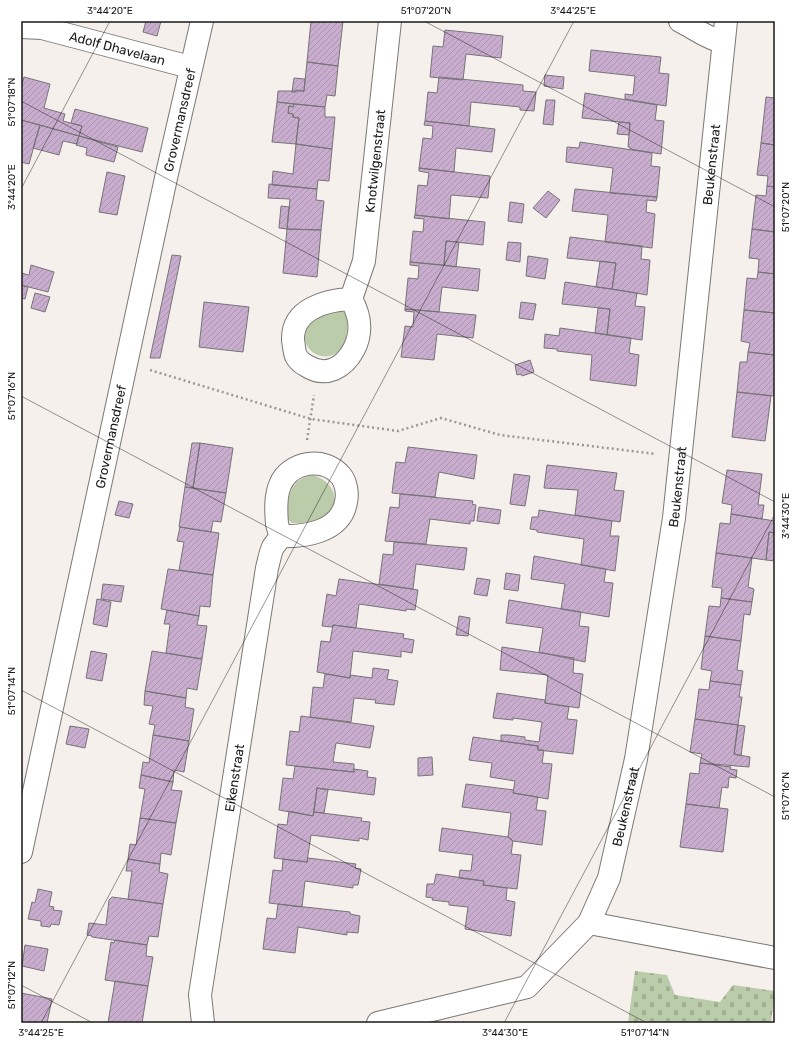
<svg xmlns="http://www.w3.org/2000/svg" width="796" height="1044" viewBox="0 0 796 1044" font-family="Rubik,sans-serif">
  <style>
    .grass { fill: #bca }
    .cemetery { fill: url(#cemetery-stones) }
    .building { fill: url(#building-hatch); stroke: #777378 }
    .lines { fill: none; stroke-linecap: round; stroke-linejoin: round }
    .minor-casing { stroke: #7c7774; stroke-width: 24 }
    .path { stroke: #9c9795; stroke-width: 2.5; stroke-dasharray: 2 3; stroke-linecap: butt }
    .minor { stroke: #fff; stroke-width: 22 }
    .ticks { fill: none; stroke: #1b1817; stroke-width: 1; stroke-opacity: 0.45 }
    .labels { text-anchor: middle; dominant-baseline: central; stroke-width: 4; stroke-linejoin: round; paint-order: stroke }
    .street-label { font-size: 13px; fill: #1b1817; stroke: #fff }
    .neatline { fill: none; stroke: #1b1817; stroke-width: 1.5 }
    .ticks-label { font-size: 10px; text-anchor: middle; fill: #1b1817 }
  </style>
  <defs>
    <pattern id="cemetery-stones" width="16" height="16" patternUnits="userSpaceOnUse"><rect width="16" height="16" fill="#bca"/><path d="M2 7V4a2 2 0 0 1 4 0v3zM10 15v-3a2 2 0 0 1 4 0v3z" fill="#a0ae92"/></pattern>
    <pattern id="building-hatch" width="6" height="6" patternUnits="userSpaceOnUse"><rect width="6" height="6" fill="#c9adce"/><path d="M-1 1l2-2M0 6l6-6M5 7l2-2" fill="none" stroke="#ac94b0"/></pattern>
  </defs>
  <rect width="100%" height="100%" fill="#f6f0ec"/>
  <!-- grass -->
  <path class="grass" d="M336,310L342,311L346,314C356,374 296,362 306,329C307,326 309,321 313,319C319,315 329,313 336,310Z
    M313,475C334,481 344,504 323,517C316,522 300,524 292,523L288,520C287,498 288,480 313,475Z"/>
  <!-- cemetery -->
  <path class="cemetery" d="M635,971L667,975L675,995L720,1002L733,985L775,991L771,1023H628Z"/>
  <!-- building -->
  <path class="building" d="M146,21H161L157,36L143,32Z
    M311,21H343L338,66L307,62Z
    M445,30L503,36L501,58L466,54L463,80L430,77L433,46L443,47Z
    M591,50L661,57L659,73L669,74L666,106L625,99V94L633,95L635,76L589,71Z
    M307,62L338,66L335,96L327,95L325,107L277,102L278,91H304Z
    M545,75L564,77L563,89L544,86Z
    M24,77L50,84L44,108L65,114L63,121L82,126L79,136L21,120V88Z
    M439,77L523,85V91L536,92L534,111L520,110V107L471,102L469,126L425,121L428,92L437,93Z
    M294,78L305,79L304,91L296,90V92H292Z
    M585,93L657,105L655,120L664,121L661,154L630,149V147H628L630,123L582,118Z
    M766,97L775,98V145L761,143Z
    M546,100H555L553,125L543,124Z
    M277,102L294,104L293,107L289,106L288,113L293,114V117L299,118L296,144L272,142Z
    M294,104L325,107V117H335L332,149L296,144L299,118L293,117V114L288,113L289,106L293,107Z
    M75,109L148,128L142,152L79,136L82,126L71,123Z
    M21,120L40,125L29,164L21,162Z
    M425,121L495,129L492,152L456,148L454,172L419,168L423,138L432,139L433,126L424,125Z
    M619,122L630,123L629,135L617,134Z
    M40,125L79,136L77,144L63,141L59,155L33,148Z
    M79,136L118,147L114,162L86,155L87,148L76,145Z
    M580,142L652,153L651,166L660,167L657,197L610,193L613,168L566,162L567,147L579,148Z
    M761,143L775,145V187L767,186L768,176L757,175Z
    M296,144L332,149L329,181L318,180L317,189L272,185L273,171L293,174Z
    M419,168L490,176L488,198L451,195L449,219L415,215L418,185L427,186L429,173L419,171Z
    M107,172L125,176L117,215L99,212Z
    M269,184L317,189L316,200L324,201L321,230L287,229L290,199L268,198Z
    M767,186L775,187V232L752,229L756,195L766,196Z
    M575,189L657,197L656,201L647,200L646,212L655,214L652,248L605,242L608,215L572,211Z
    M548,191L560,200L546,218L533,208Z
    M510,202L524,204L522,223L508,221Z
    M281,206L289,207L287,229L279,228Z
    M415,215L485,222L483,245L446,241L444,265L410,262L413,231L423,232L424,219L414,218Z
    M287,229L321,230L317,277L283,273Z
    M752,229L775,232V274L758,272L759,259L749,258Z
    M570,237L642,246L641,259L650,260L647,295L612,289L616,263L567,258Z
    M446,241L459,242L456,267L444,265Z
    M508,242L521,243L520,262L506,260Z
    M172,255L181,256L160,358H150Z
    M528,256L548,259L545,279L526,276Z
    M600,261L616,263L612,289L596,287Z
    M410,262L480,269L478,291L442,287L439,312L405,309L408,278L418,279L419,266L410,265Z
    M31,265L54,272L48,292L21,285V273L29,275Z
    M758,272L775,274V313L744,310L747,278L757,279Z
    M565,282L637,293L635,306L645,307L642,340L607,335L610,309L562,304Z
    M21,285L28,287L25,299L21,298Z
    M35,293L50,297L45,312L31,308Z
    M204,302L249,307L243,352L199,347Z
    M521,302L536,304L533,320L519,318Z
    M598,308L610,309L607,335L595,333Z
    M405,309L476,315L473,338L437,334L434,360L401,357L405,326L413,327L414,312L405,311Z
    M744,310L775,313V355L748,352L750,343L741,341Z
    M560,328L631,338L629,353L639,355L636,386L590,380L592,355L557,351V349L544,348L545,334L559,336Z
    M748,352L775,355V396L737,392L740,362H747Z
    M530,360L534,372L522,376L521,374L517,375L515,365Z
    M737,392L771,396L765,441L732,437Z
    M192,443H200L193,488L185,487Z
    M200,443L233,448L226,493L193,488Z
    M408,447L477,455L474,479L439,472L435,497L392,493L396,462L405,463Z
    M547,465L617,473L614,490L624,491L620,522L575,515L578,490L544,488Z
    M727,470L762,474L758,505H764L762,519L731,514L732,505L722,503Z
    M514,474L530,476L525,506L510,504Z
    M185,487L226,493L221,522L213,521L211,532L179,527Z
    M400,494L473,501L472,504L476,505L474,521H470V524L430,519L426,544L385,541L390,507L399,508Z
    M119,501L133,504L129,518L115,515Z
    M479,507L501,510L499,524L477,521Z
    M539,510L612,521L610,536H619L615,571L581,565L584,539L537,532V530L530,529L532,517H538Z
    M731,514L775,521V533L769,532L766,560L716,553L720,523L730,524Z
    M180,527L219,533L213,575L179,570L184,542L177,541Z
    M769,532L775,533V561L766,560Z
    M394,542L467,548L464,570L416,564L413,589L379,584L383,554L393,555Z
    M716,553L752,558L748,587L754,589L752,602L721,598L722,588L712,587Z
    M534,556L606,569L604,582L613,583L609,617L561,609L565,584L531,579Z
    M168,569L213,575L210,607L200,606L199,616L161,609Z
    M506,573L520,575L518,591L504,589Z
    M477,578L490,580L487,596L474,594Z
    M339,579L418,590L415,610L407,609L406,611L359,604L356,628L333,625L332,627L322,626L327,594L336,596Z
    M103,584L124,586L121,602L101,599Z
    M721,598L752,602L750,615L744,614L741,641L705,636L709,606L720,607Z
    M97,599L111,602L107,627L93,624Z
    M509,600L581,612L579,626L589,627L585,662L539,652L543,628L506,623Z
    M167,610L199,616L197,625L207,626L202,659L166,653L170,624H164Z
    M459,616L470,618L468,636L456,635Z
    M333,625L404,634L403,638L414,640L412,653L401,651V657L353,651L350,678L317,672L321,641L330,642Z
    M705,636L741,641L737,670L743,671L741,685L710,681L712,671L701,669Z
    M502,647L574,658L573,673L583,674L579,708L545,703L548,675L500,670Z
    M91,651L107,654L102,681L86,678Z
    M152,651L202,659L197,690L187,688L186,698L145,691Z
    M373,668L389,670L387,679L398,681L394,705L375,703L376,700L354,698L351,722L310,717L313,687L323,688L325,674L350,678V675L372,678Z
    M710,681L741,685L739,697H742L738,725L695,719L699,689L709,690Z
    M145,691L186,698L185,707L194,709L189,741L153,735L155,725L149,724L153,706L144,705Z
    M497,693L545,700V703L569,707L567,719L577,720L573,754L538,750V746L501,741V735H509L525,737V740L539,742L542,722L513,718V720L493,718Z
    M301,716L374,726L370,748L336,743L333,762L354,764V772L286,765L290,731L299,732Z
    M695,719L738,725L734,754L750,757L749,767L700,763L702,754L690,752Z
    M738,725L745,726L741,756L734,754Z
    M70,726L89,729L85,748L66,744Z
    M153,735L189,741L184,772L174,770L173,782L141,775L143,762L149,763Z
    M473,737L538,746V750H544L542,763L552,764L548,799L513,793L515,781L490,777L492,763L469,760Z
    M432,757L433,775L418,776V758Z
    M700,763L731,767L730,769L737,770L736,778L729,777L728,788L722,787L719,808L686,804L690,773L699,774Z
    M295,766L354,772V769L368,771L367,777L376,778L374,795L317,788L313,816L279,810L283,778L293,779Z
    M141,775L173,782L171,790L182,791L176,823L140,818L145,789L139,788Z
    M466,784L514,790L513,793L538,797L536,810L546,811L542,845L513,841L508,837L511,813L462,807Z
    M317,788L328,790L324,813L314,812Z
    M686,804L728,809L723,852L680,847Z
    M289,811L313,816L314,812L362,818L361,821L370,822L368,840L359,838V841L311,835L307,862L274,858L278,824L287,825Z
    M140,818L176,823L171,855L161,853L160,864L128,859L130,844L136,845Z
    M442,828L508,837L513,841L511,854L521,855L517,889L483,885L484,881L459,878L460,870L471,871L473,855L439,851Z
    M308,858L356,864L355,868L361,869L358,885H353V888L305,881L302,907L269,903L273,870L282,871L283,859L307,862Z
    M128,859L160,864L159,872L168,874L163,904L128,899L132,871H126Z
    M436,874L484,881L483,885L507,888L506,900L515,902L511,936L465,929L468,907L449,905V902L432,900L433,898L426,897L427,884H434Z
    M38,889L52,892L49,906L54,907L53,910L62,911L59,925L51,924L50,927L41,926V921L28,919L32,902L35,903Z
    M112,897L163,904L158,937L149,936L147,945L92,937V936L87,935L89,923L106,925L109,900Z
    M278,904L350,912V914L360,916L358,933L347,932V935L298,927L295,953L263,949L267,918L276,919Z
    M115,940L147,945L146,956L153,957L148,986L105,980L111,942L114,943Z
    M25,945L48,949L44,971L22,966Z
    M115,981L148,986L142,1023H108Z
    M21,993L52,999L47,1023H21Z"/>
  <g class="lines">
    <!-- minor casing -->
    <g class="minor-casing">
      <g id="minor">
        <path d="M680,21C696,29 706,38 723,42"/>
        <path id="s1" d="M21,27L42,28L190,67"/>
        <path id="s2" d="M351,299C326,300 292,309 293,340C294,345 294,351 296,356C298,360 303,364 307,366C326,378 344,368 354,349C363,331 360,315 351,299L364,261L390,21"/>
        <path id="s3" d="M21,852L166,178L202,21"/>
        <path d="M589,923L775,958"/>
        <path id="s4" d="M203,1023L200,995L267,568C269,561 270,553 273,547C275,544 279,540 280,536C280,533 278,528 277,524C276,512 275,497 280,485C289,462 324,455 341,476C346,482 348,494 346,502C341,532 305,537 280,536"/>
        <path id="s5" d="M378,1023L527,987L589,923L609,878L636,759L674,518L726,21"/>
      </g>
    </g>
    <!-- path -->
    <path class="path" d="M150,370L311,419L398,431L441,418L500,435L656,454
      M307,440L314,395"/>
    <!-- minor -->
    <use href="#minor" class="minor"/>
  </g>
  <!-- ticks -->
  <path class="ticks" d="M424,21L775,207M21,101L775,502M21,189L110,21M21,396L775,797M21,690L647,1023M21,985L93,1023M41,1023L574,21M504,1023L775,514"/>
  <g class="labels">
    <!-- street labels -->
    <g class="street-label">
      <text stroke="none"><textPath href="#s1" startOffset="99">Adolf Dhavelaan</textPath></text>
      <text stroke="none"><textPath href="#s3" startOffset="749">Grovermansdreef</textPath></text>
      <text stroke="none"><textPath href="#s2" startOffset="361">Knotwilgenstraat</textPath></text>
      <text stroke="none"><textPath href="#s5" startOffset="1013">Beukenstraat</textPath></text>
      <text stroke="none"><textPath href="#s3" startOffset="425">Grovermansdreef</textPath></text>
      <text stroke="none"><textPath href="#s5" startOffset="689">Beukenstraat</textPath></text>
      <text stroke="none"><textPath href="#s4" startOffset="248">Eikenstraat</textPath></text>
      <text stroke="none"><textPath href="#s5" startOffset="365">Beukenstraat</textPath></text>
    </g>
  </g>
  <!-- border -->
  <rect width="796" height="1044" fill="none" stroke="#ffffff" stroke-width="44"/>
  <rect x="22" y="22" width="752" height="1000" class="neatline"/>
  <g class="ticks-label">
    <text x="110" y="14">3°44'20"E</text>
    <text x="426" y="14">51°07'20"N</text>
    <text x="573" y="14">3°44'25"E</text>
    <text transform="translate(11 102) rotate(-90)" y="4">51°07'18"N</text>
    <text transform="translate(11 187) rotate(-90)" y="4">3°44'20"E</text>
    <text transform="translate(785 207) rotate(-90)" y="4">51°07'20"N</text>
    <text transform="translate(11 396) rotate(-90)" y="4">51°07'16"N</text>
    <text transform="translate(785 516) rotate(-90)" y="4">3°44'30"E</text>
    <text transform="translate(11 691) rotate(-90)" y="4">51°07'14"N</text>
    <text transform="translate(785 796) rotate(-90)" y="4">51°07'16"N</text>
    <text transform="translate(11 985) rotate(-90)" y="4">51°07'12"N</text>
    <text x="41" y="1036">3°44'25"E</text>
    <text x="505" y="1036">3°44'30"E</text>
    <text x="645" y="1036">51°07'14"N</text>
  </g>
</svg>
